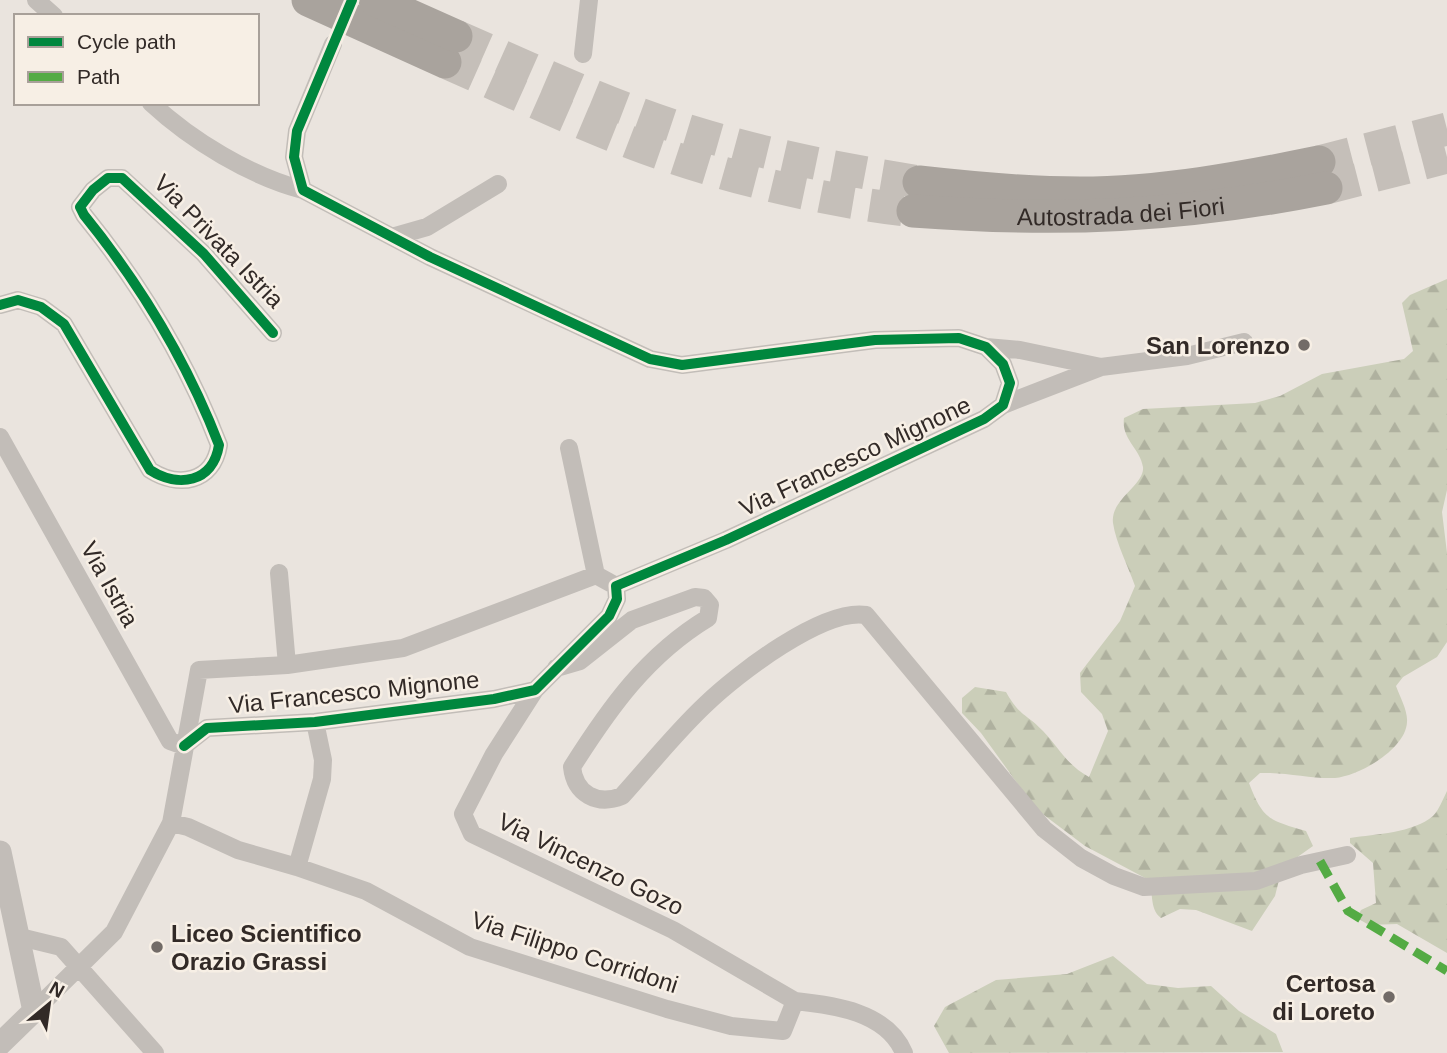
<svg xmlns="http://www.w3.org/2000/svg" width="1447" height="1053" viewBox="0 0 1447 1053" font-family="Helvetica,sans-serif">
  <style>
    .forest { fill: url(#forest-firs) }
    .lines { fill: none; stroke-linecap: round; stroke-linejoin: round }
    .motorway-tunnel { stroke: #c5bfb9; stroke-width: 33; stroke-dasharray: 33 17; stroke-linecap: butt }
    .minor { stroke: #c2bdb8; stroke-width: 18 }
    .tertiary { stroke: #c2bdb8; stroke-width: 23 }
    .motorway { stroke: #a9a39d; stroke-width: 33 }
    .quiet { stroke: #54ab44; stroke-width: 9; stroke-dasharray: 18 9; stroke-linecap: butt }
    .cycleway-casing { stroke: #f7efe5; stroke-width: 15 }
    .cycleway { stroke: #00873e; stroke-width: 10 }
    .poi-dot { fill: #726b67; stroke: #f7efe5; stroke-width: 2.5 }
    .labels { text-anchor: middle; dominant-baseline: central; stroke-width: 5; stroke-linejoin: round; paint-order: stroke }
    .street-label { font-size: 24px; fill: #322a27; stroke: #f7efe5 }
    .poi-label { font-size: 24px; font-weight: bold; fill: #322a27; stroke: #f7efe5; text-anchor: end }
  </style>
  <defs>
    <pattern id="forest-firs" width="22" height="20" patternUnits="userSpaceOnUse" patternTransform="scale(1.75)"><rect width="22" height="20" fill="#cbceb9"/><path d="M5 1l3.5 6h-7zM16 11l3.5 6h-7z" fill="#afb19f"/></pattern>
  </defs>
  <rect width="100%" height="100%" fill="#eae4de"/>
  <!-- forest -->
  <path class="forest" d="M1447,279V490L1442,512L1447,553V642L1437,657L1403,677L1396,686C1400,697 1408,711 1407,722C1406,749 1359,776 1335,778C1312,779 1285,772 1260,773L1249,783C1263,819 1268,820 1306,831L1313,846L1282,868L1275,896L1252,931L1196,910L1180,909L1161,918C1148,908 1155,890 1147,879L1085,846L1036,809L981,733L962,713V698L975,687L1006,692C1020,717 1026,713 1043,731C1059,748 1067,765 1089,777L1108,731L1102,714L1081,692L1080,673L1120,621L1135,586C1128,566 1116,543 1113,523C1110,499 1145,485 1143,467C1140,448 1121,439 1124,418L1143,409L1255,403L1280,396L1322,374L1404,359L1413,351L1402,303L1410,295Z
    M1447,791V953L1397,924L1369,925L1357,918L1361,910L1376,903L1373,863L1350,843V838C1376,834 1413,833 1433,816C1439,810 1443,799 1447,791Z
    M1113,956L1147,984L1178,988L1211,986L1239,1011L1276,1034L1283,1052L949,1053L934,1026L945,1007L996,980L1067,974Z"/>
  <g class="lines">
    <!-- motorway-tunnel -->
    <path class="motorway-tunnel" d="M456,36C536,71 615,109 699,134C771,156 845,170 919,182
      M445,62C525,97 606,137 690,163C763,186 837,202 913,211
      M1319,162L1447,129
      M1326,188L1447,157"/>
    <!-- minor -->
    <path class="minor" d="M36,0L54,16
      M583,54L589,0
      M151,103C192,141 250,176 303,190
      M392,237L427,227L498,184
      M0,305L18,300L41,307L64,324L150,470C178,488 213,483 219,445C187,362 140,284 84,215L80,207L93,190L108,178H122L204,254L273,333
      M986,347L1020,350L1101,367L1003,405
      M1101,367L1187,356L1244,342
      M0,437L170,741L184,746
      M569,448L596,575
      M279,573L287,665
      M556,668L580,661L632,620L695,597L704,598L710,605L708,618C647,655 610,707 572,767C575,794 597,806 622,796C650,765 676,732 706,704C737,674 823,608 866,615L1044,829L1081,858L1114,876L1144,887L1256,881L1301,865L1347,855
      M535,690L494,754L463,814L472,834L673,930L795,1001
      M184,746L207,728L315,722L494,699L535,690L609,616L617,599L616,586L726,540L984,419L1003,405L1010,383L1003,364L986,347L959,338L875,340L682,365L650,359L430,257L303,190L294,157L297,131L333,44
      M171,823L188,827L238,850L297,867L366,891L470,947L667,1009L731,1026L783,1031L795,1001C834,1005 887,1012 904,1053
      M297,867L322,779L323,760L315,722
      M20,937L61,947L155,1053
      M34,1011L114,932L171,823L199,670L287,665L403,648L596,575L616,586"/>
    <!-- tertiary -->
    <path class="tertiary" d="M0,852L34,1011L0,1044"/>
    <!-- motorway -->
    <g class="motorway">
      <path d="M308,0L445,62"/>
      <path d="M375,0L456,36"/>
      <path d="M919,182C972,188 1026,193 1080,193C1160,193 1241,178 1319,162"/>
      <path id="s1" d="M913,211C1060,222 1181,217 1326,188"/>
    </g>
    <!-- quiet -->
    <path class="quiet" d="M1320,861L1348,911L1447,971"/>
    <!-- cycleway casing -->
    <g class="cycleway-casing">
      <path id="cycleway" d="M0,305L18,300L41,307L64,324L150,470C178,488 213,483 219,445C187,362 140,284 84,215L80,207L93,190L108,178H122L204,254L273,333
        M184,746L207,728L315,722L494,699L535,690L609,616L617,599L616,586L726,540L984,419L1003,405L1010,383L1003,364L986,347L959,338L875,340L682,365L650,359L430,257L303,190L294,157L297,131L352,0"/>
    </g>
    <!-- cycleway -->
    <use href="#cycleway" class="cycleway"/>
  </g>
  <!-- markers -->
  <g class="poi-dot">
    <circle cx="1304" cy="345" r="7"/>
    <circle cx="157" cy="947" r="7"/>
    <circle cx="1389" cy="997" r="7"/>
  </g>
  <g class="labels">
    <!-- street labels -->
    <g class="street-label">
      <text stroke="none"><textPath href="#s1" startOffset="208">Autostrada dei Fiori</textPath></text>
      <text transform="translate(219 241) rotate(46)">Via Privata Istria</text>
      <text transform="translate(855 456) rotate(-25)">Via Francesco Mignone</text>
      <text transform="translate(110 584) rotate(61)">Via Istria</text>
      <text transform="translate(354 692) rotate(-6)">Via Francesco Mignone</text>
      <text transform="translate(591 864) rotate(26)">Via Vincenzo Gozo</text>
      <text transform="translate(575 952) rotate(18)">Via Filippo Corridoni</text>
    </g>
    <!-- poi labels -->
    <g class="poi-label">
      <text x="1290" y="345">San Lorenzo</text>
      <text x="171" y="933" text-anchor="start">Liceo Scientifico<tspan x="171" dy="28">Orazio Grassi</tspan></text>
      <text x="1375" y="983">Certosa<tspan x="1375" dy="28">di Loreto</tspan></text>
    </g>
  </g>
  <!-- legend -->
  <rect x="14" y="14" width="245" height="91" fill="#f7efe5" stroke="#a8a099" stroke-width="2"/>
  <rect x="28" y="37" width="35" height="10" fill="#00873e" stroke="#a8a099" stroke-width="2"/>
  <text x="77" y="49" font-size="21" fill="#322a27">Cycle path</text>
  <rect x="28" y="72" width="35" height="10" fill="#54ab44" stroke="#a8a099" stroke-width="2"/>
  <text x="77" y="84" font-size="21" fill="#322a27">Path</text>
  <!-- north arrow -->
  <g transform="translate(49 1004) rotate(29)" stroke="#f7efe5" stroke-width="5" paint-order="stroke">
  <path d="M0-5L12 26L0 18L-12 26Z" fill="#322a27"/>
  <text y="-10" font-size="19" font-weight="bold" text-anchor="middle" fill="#322a27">N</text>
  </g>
</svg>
